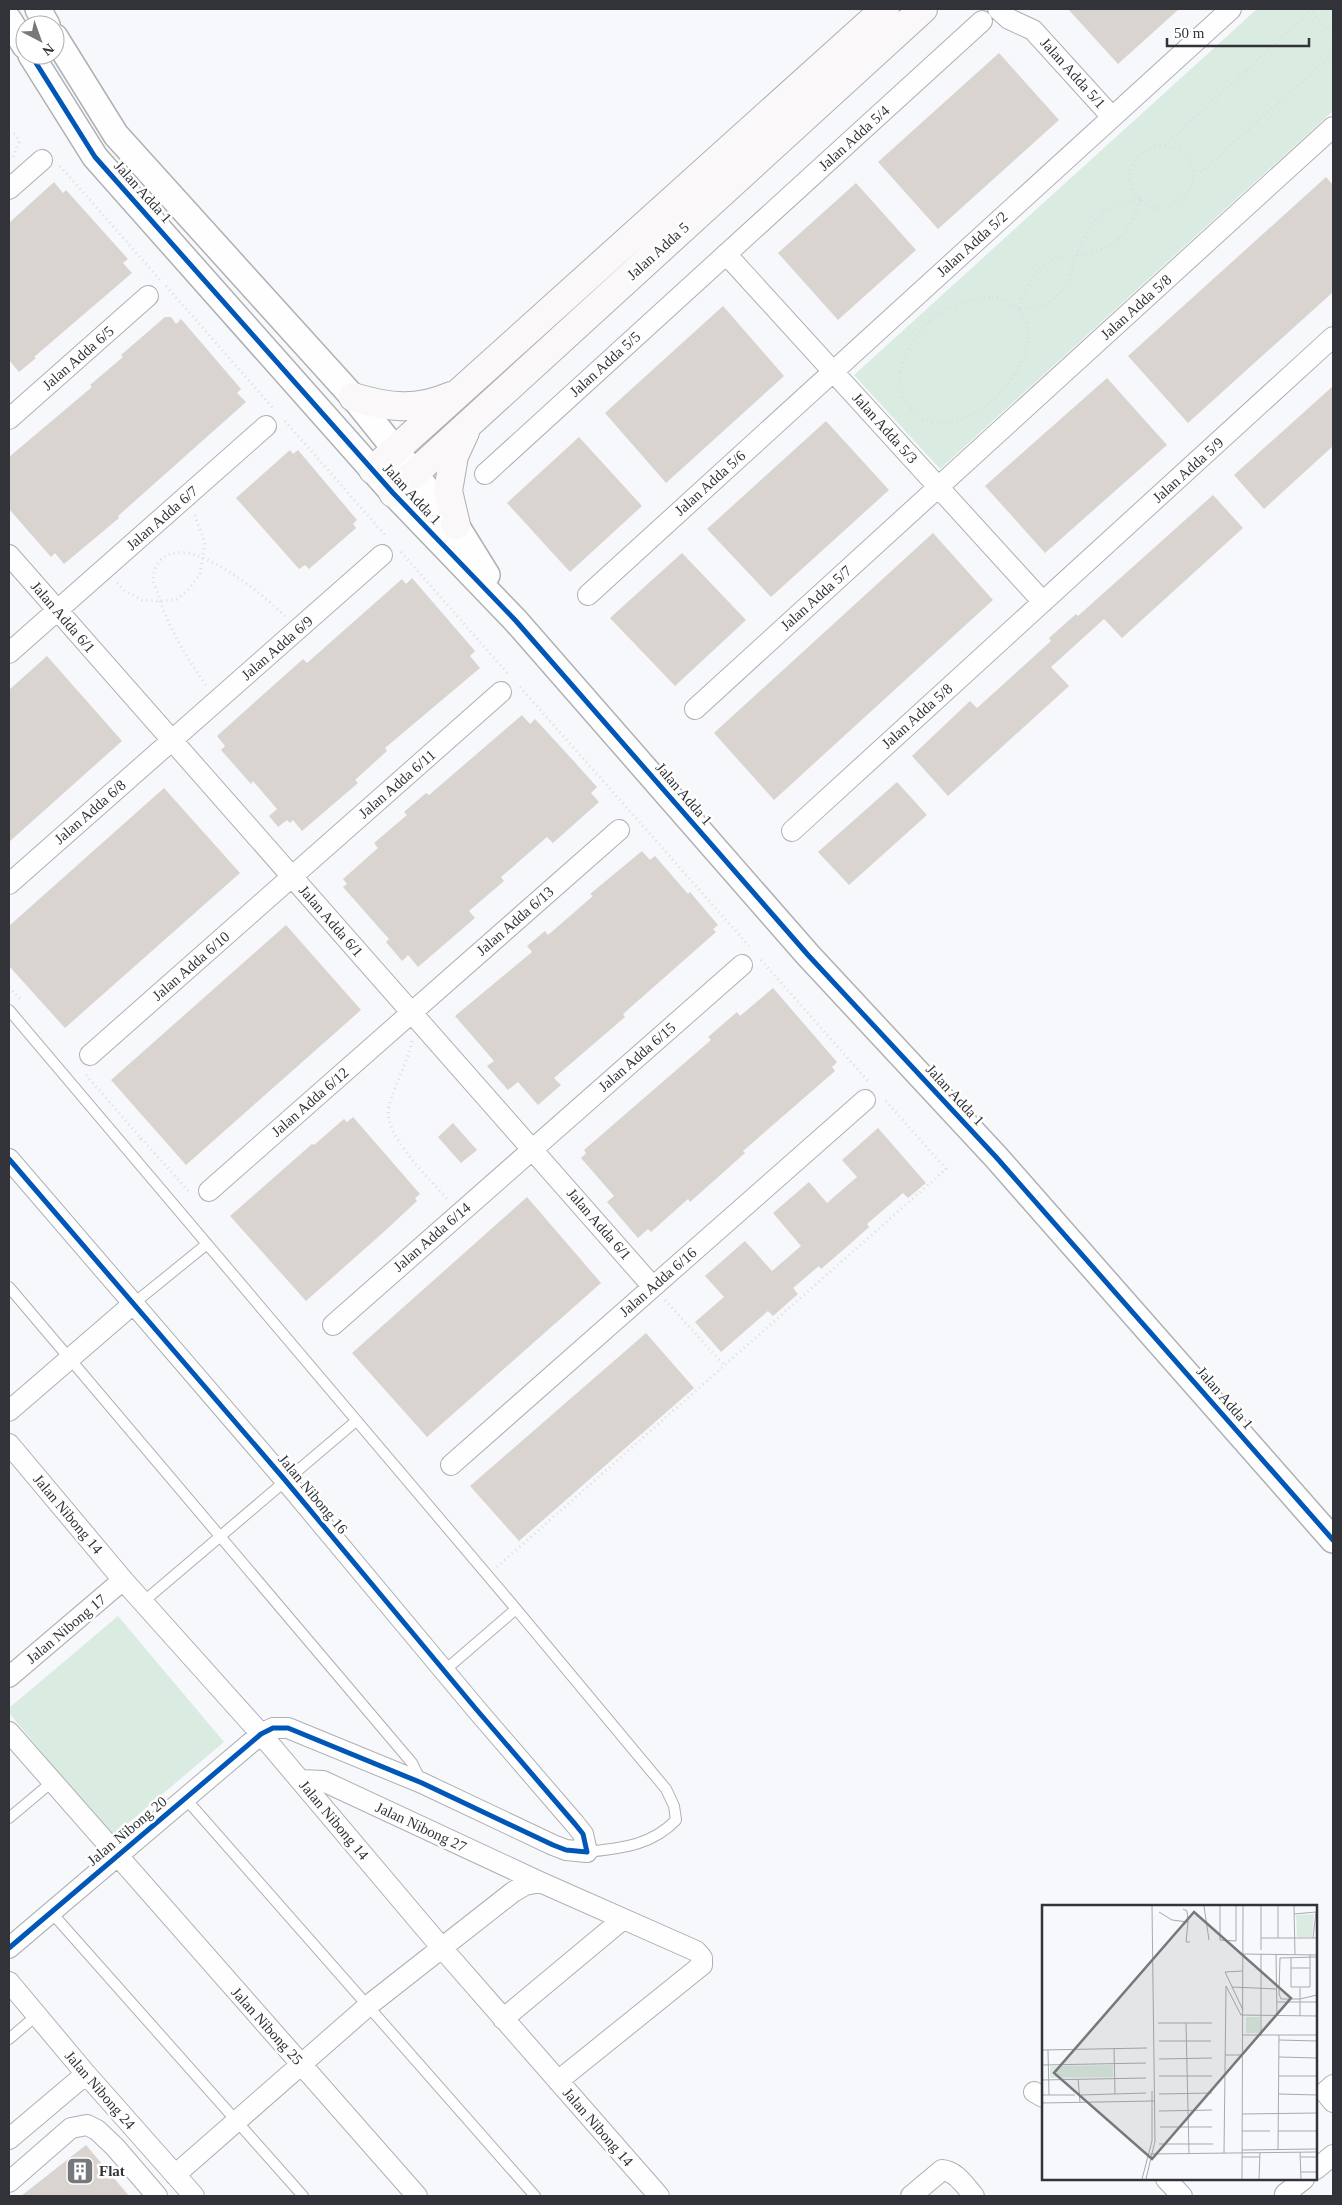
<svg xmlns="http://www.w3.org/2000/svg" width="1342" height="2205" viewBox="0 0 1342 2205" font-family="'Times New Roman',serif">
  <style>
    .green { fill: #daece1 }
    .building { fill: #d9d4cf }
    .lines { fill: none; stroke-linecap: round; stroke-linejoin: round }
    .service-casing { stroke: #aeb0b3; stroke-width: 12 }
    .minor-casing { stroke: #aeb0b3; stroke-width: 22 }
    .tertiary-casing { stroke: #aeb0b3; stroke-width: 28 }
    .secondary-casing { stroke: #aeb0b3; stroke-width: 30 }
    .path { stroke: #dcddde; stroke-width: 3; stroke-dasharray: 1 4; stroke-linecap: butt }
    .service { stroke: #fefefe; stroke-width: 10 }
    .minor { stroke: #fefefe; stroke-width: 20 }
    .tertiary { stroke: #fefefe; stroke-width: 25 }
    .secondary { stroke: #faf8f8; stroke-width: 28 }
    .cycleway-casing { stroke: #fff; stroke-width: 8 }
    .cycleway { stroke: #0057b8; stroke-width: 5 }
    .labels { text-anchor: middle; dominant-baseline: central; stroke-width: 5; stroke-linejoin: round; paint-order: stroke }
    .street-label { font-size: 15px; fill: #313338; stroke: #fff }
    .poi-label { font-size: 15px; font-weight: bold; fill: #313338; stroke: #fff; text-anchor: start }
    .inset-road { fill: none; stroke: #a7a9ad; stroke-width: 1 }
    .view { fill: #76787c; fill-opacity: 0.15; stroke: #76787c; stroke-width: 2.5 }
    .inset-edge { fill: none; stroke: #313338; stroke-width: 2.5 }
  </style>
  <rect width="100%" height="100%" fill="#f6f8fb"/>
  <!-- green -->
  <path class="green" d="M1257,9H1333V111L940,469L854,375Z
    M118,1616L224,1742L112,1837L9,1713V1708Z"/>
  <!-- building -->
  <path class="building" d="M1068,9H1179L1118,64Z
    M999,53L1059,120L938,229L878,162Z
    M1326,177L1333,185V292L1188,423L1128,356Z
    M54,182L63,193L66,190L128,259L123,263L132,273L34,357L36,358L19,372L9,360V223Z
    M856,183L916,250L838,320L778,253Z
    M723,306L784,376L666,483L605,413Z
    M165,317H171L176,324L181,319L241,389L237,393L246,402L118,516L119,518L64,564L55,553L51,557L9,509V457L92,387L90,385L123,357L121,355Z
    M1107,378L1167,445L1045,553L985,486Z
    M1333,386V446L1264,509L1234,475Z
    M826,421L889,490L771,597L707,529Z
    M579,437L642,506L570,572L507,503Z
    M290,450L293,454L298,450L357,520L353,524L356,528L309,569L305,565L299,569L236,498Z
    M1213,495L1243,528L1122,638L1104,619L1051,667L1069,686L948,796L912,756L970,701L977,708L1051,641L1049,638L1076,614L1078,616Z
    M933,533L993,600L774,800L714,733Z
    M682,553L746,620L675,686L610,618Z
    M412,578L475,651L470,656L480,668L385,748L387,751L355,780L358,783L302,831L293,820L290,823L287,820L278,827L269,816L277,809L253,781L251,784L221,750L225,746L217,736L303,659L307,663L402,579L406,584Z
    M47,656L122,741L9,842V690Z
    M522,715L530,724L535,719L570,757L597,787L591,793L599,802L553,843L547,837L501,877L504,881L469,911L475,918L418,967L408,955L402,961L386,942L389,939L343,887L347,884L343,879L378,848L374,843L407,815L404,812L426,793L429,795Z
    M897,782L927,815L849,885L818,852Z
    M164,788L240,873L65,1028L9,966V926Z
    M642,851L650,860L655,856L688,894L690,892L718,925L713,929L716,932L623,1014L625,1017L554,1078L561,1085L538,1105L518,1082L508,1090L487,1066L494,1061L455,1016L532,952L527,946L545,931L548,935L593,896L590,894Z
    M286,925L361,1010L186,1165L111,1080Z
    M773,988L837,1062L832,1067L835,1071L743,1151L745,1153L690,1202L688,1199L651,1232L648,1229L638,1238L607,1202L614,1196L581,1158L586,1153L584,1150L711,1040L708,1037L737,1012L740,1016Z
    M353,1117L420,1194L415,1198L417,1201L387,1229L306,1301L230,1216L312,1144L314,1145L344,1119L347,1122Z
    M453,1123L477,1150L461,1163L438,1137Z
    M878,1128L926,1183L908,1198L903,1193L867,1224L869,1227L850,1244L821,1269L819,1266L793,1288L798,1294L773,1316L768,1311L721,1352L695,1322L724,1297L705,1276L745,1241L772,1271L801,1246L773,1213L809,1182L827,1203L857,1177L842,1160Z
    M527,1197L601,1283L427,1437L352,1353Z
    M646,1333L694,1388L519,1541L470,1486Z
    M86,2145L129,2196H21Z"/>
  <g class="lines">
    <!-- service casing -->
    <g class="service-casing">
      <path id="service" d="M9,1010L511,1603L666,1789L674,1806L676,1820C651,1846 621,1848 587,1852
        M9,1287L412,1763L421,1781
        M133,1304L207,1244
        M143,1602L356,1421
        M444,1671L516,1609
        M185,1798L535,2196
        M9,1818L52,1782
        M51,1912L303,2196
        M9,2039L37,2015"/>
    </g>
    <!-- minor casing -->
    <g class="minor-casing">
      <path id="minor" d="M998,9L1009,19L1033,30L1112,117
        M9,189L42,160
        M726,254L1043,602
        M9,419L148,296
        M485,474L982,21
        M9,555L653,1287
        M588,595L1231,9
        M9,653L266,426
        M695,709L1333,127
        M792,831L1333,337
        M9,884L382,555
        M90,1055L501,692
        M9,1159L285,1480L476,1709L575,1824L583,1834L587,1852L566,1850L553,1845L422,1783L288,1728H273L261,1734L9,1948
        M209,1191L619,830
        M333,1325L742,965
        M9,1411L133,1304
        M9,1444L123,1580L261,1734L441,1947L659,2196
        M451,1465L865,1100
        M9,1677L123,1580
        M9,1732L417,2196
        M300,1780L323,1781L540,1882L696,1951L702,1958V1965L558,2081
        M9,1982L86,2074L194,2196
        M503,2019L623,1919
        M1333,2085L1325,2092L1333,2102
        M1034,2092L1043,2097
        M9,2139L86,2074
        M1316,2169L1333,2155
        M175,2175L369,2005L513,1892L525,1885L540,1882
        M1166,2179L1182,2196
        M9,2182L71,2128L87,2125L97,2130L115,2147L157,2196
        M1285,2194L1304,2179
        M911,2196L942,2170C956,2171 965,2186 974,2196"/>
    </g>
    <!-- tertiary casing -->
    <g class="tertiary-casing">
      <path id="tertiary" d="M38,9L47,25
        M9,20L25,46
        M55,37L116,135L353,397L456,525L487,575
        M31,55L95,157L393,493L516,621L808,955L996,1157L1333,1540"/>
    </g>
    <!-- secondary casing -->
    <g class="secondary-casing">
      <path id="secondary" d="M353,397C389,408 416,411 451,396
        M373,470L885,9
        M393,493L923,9
        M456,525L448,491L454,456L465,432"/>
    </g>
    <!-- path -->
    <path class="path" d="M1309,9L1333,35
      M9,133L15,134L19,142L13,157
      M1165,145C1231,163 1164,241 1134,192C1120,168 1141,146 1165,145L1313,9
      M60,166L161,281
      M1193,179L1333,54
      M1140,199C1105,203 1089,222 1077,254C1069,274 1069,291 1048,302C1040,307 1027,308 1018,310C1023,294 1031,273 1046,264C1057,257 1071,256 1083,254C1116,249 1132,230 1140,199
      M166,286L274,409
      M992,296C1076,316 995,430 936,423C910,420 894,390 902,366C907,349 917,333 930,321C947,305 969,300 992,296Z
      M285,421L386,536
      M401,552L509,675
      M117,583L125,591L142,600L161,601L177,599L188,590L200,574L205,543L194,513
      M206,685C186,657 170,630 159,598C158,592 154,585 153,580C153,571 158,561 164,557C195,536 264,596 285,616
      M520,687L749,946
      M761,960L868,1081
      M9,987L20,999
      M412,1041C406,1066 395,1084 389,1106C381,1134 431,1180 448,1200
      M86,1075L141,1138L139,1143
      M141,1138L191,1194
      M665,1300L723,1364
      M497,1567L946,1169L884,1099"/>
    <!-- service -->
    <use href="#service" class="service"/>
    <!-- minor -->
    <use href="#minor" class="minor"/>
    <!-- tertiary -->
    <use href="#tertiary" class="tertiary"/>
    <!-- secondary -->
    <use href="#secondary" class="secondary"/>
    <!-- cycleway casing -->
    <g class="cycleway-casing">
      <path id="cycleway" d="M31,55L95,157L393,493L516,621L808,955L996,1157L1333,1540
        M9,1159L285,1480L476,1709L575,1824L583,1834L587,1852L566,1850L553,1845L422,1783L288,1728H273L261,1734L9,1948"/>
    </g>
    <!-- cycleway -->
    <use href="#cycleway" class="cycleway"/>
  </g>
  <!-- icons -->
  <defs>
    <g id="building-square" transform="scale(1.4375)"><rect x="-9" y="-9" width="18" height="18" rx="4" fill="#76787c" stroke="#fff"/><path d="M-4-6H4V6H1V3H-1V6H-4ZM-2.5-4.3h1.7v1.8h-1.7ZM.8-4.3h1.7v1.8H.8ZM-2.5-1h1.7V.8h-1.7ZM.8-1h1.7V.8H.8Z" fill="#fff"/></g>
  </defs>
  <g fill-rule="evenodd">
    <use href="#building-square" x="80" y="2171"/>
  </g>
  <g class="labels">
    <!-- street labels -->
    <g class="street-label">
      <text transform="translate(1073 73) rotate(48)">Jalan Adda 5/1</text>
      <text transform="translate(854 138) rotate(-42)">Jalan Adda 5/4</text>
      <text transform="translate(143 192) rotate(48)">Jalan Adda 1</text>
      <text transform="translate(972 244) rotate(-42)">Jalan Adda 5/2</text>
      <text transform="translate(658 251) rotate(-42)">Jalan Adda 5</text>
      <text transform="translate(1136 307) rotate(-42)">Jalan Adda 5/8</text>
      <text transform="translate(78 358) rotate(-41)">Jalan Adda 6/5</text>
      <text transform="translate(605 364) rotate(-42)">Jalan Adda 5/5</text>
      <text transform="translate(885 428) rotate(48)">Jalan Adda 5/3</text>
      <text transform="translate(1188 470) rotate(-42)">Jalan Adda 5/9</text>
      <text transform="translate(710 483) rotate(-42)">Jalan Adda 5/6</text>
      <text transform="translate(412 494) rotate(47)">Jalan Adda 1</text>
      <text transform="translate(162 518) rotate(-41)">Jalan Adda 6/7</text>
      <text transform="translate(816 598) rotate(-42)">Jalan Adda 5/7</text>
      <text transform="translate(63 617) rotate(49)">Jalan Adda 6/1</text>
      <text transform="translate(277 648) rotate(-41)">Jalan Adda 6/9</text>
      <text transform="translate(917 716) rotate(-42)">Jalan Adda 5/8</text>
      <text transform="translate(397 784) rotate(-41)">Jalan Adda 6/11</text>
      <text transform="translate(684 794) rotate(49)">Jalan Adda 1</text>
      <text transform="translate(90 812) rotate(-41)">Jalan Adda 6/8</text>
      <text transform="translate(331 921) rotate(49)">Jalan Adda 6/1</text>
      <text transform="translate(515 921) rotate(-41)">Jalan Adda 6/13</text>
      <text transform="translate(191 966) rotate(-41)">Jalan Adda 6/10</text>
      <text transform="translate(637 1057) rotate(-41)">Jalan Adda 6/15</text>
      <text transform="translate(955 1095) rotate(47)">Jalan Adda 1</text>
      <text transform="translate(310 1102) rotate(-41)">Jalan Adda 6/12</text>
      <text transform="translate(599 1224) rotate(49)">Jalan Adda 6/1</text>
      <text transform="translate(432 1237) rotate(-41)">Jalan Adda 6/14</text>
      <text transform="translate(658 1282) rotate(-41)">Jalan Adda 6/16</text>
      <text transform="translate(1225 1398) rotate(49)">Jalan Adda 1</text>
      <text transform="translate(313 1494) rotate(50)">Jalan Nibong 16</text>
      <text transform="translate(68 1514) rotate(50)">Jalan Nibong 14</text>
      <text transform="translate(66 1629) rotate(-40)">Jalan Nibong 17</text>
      <text transform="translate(334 1820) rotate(50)">Jalan Nibong 14</text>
      <text transform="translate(421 1827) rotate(25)">Jalan Nibong 27</text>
      <text transform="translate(127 1831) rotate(-40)">Jalan Nibong 20</text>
      <text transform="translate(267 2026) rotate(48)">Jalan Nibong 25</text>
      <text transform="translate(100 2090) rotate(49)">Jalan Nibong 24</text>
      <text transform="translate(598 2127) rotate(49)">Jalan Nibong 14</text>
    </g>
    <!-- poi labels -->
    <g class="poi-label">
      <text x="99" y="2171">Flat</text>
    </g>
  </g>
  <!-- overview -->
  <g transform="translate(1042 1905)">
    <rect width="275" height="275" fill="#f6f8fb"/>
    <path d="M272,9L270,32H255L254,10ZM204,112H218V128H204ZM71,160V172L8,173V161Z" fill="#daece1"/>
    <path class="inset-road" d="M162,1L167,35M178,1V35L194,36V1M236,1V33M252,1L253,49M117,7L130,15L146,17L145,6L141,4M252,9L274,7M146,17L144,37H148M219,33H275M271,33L274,7M219,45V1M201,49L275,50M219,49V131M234,49L235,111M249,52V82H268V49M275,52L238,53L237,89L239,94H258L275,90M249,63H268M184,81L199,110L275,111M190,82L235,84M258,83V111M235,97H275M201,105L183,67L201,66M116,118H170M144,118L147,248M201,130H275M237,135L275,136M117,136H169M72,143L73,189M0,145L105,143M6,145L7,190M183,150H201M237,152L275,153M117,154L170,153M0,160L104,158M117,171H170M237,171H275M36,174L38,197M0,175L104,173M117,189L170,188M237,189L275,190M0,190H33M39,190L104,188M0,198L112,196M117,206L170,205M200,209L275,208M118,222H170M200,226H228M236,226H275M117,239H171M236,244L237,130M200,245L275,244M258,247L259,274M182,248L184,81M108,249L275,247M200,252H218M259,252H275M259,267H275M100,274L110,236V186M104,274L113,236L110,1M200,274L201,1M217,274L218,248"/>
    <path class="view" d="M152,7L249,93L110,254L12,168Z"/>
    <rect width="275" height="275" class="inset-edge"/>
  </g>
  <!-- border -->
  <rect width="1342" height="2205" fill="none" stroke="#313338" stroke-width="20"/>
  <!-- north arrow -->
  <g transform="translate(40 40) rotate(139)"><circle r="24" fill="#ffffff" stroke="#adadaf"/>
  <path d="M0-4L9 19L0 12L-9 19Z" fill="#76787c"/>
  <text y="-8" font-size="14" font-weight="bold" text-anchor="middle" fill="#313338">N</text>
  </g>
  <!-- scale -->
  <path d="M1167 38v8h142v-8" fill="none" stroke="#313338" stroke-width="2.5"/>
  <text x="1174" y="38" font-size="15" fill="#313338" stroke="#ffffff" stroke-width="4" paint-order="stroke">50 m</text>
</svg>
